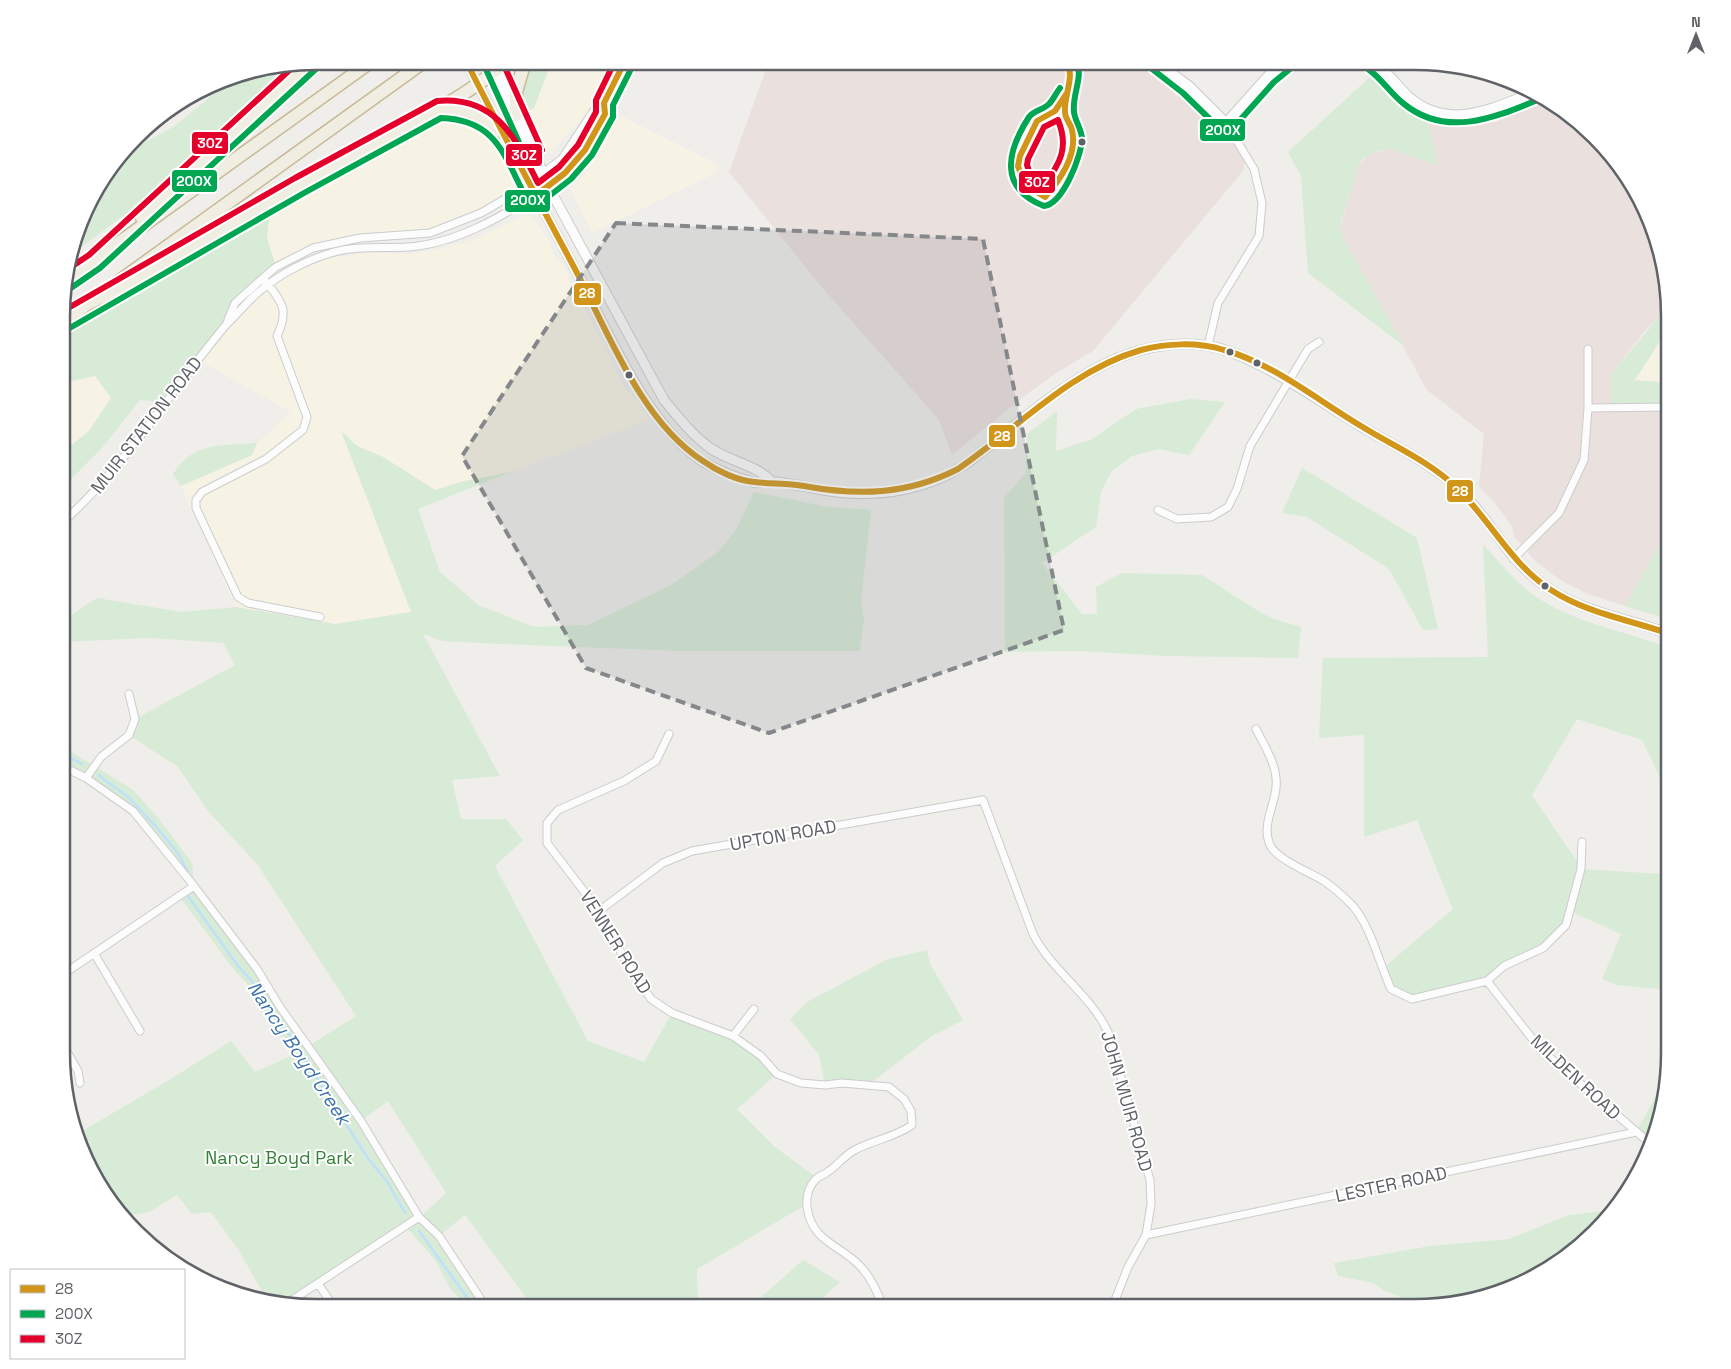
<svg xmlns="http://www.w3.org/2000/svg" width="1731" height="1369" viewBox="0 0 1731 1369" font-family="'Space Grotesk',sans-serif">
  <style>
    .commercial { fill: #f7f3e4 }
    .medical { fill: #eae0de }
    .green { fill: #d8ebd6; fill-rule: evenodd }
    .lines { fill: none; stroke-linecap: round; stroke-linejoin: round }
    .stream { stroke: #bfe0f9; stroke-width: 2.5 }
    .minor-casing { stroke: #cbcccc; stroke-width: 9 }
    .tertiary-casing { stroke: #cbcccc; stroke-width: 11 }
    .motorway-casing { stroke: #c8b996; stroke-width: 15 }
    .minor { stroke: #fdfcfc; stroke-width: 7 }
    .tertiary { stroke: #fdfcfc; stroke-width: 9 }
    .motorway { stroke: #f0ede3; stroke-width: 12 }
    .bus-1-casing { stroke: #fff; stroke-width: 10 }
    .bus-2-casing { stroke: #fff; stroke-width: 10 }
    .bus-3-casing { stroke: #fff; stroke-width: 10 }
    .bus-1 { stroke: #d1951a; stroke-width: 6 }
    .bus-2 { stroke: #00a651; stroke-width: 6 }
    .bus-3 { stroke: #e4002b; stroke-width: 6 }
    .marked { fill: #84888a; fill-opacity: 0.2; stroke: #84888a; stroke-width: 4; stroke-dasharray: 10 6; stroke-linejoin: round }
    .bus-dot { fill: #5f6368; stroke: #fff; stroke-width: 2 }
    .labels { text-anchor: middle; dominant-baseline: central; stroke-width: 4; stroke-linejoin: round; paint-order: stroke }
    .street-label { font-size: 18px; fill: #5f6368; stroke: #fff }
    .park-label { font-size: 18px; fill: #348238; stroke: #fff }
    .water-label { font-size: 19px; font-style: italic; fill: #4174aa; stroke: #fff }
    .rim { fill: none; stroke: #5f6368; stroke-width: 2.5 }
    .line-badge { stroke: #fff; stroke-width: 2 }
    .badge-label { font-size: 14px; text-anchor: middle; font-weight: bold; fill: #fff }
  </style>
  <rect width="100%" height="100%" fill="#efeeea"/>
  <!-- commercial -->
  <path class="commercial" d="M552,61H615L590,109L551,153H548L527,111L534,108Z
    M439,109L491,122L529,185L507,199L430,233L335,242L276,267L267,238L270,208L305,189L345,175L378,156L386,137Z
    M617,114L719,165L716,173L592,233L570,188L587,172Z
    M527,214L535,220L548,239L556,259L563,265L568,274V280L611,357V364L627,391L636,399L649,420L511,472L464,481L435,490L383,457L357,446L342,432L411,612L335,624L236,607L181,486L252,455L257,443L291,412L197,359L260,290L296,267L298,271L327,258L370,253L410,254L441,249L447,246L473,240Z
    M1670,325V383L1634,381L1650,358Z
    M95,376L111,398L89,431L63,452V383Z"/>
  <!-- medical -->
  <path class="medical" d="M769,61L1157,62L1226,123L1246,156L1243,171L1093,351L1056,373L1027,394L952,455L939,420L820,285L729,172Z
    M1542,99L1583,125L1644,203L1665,266L1669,305L1666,310L1644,332L1612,373L1670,407V526L1625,606L1588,594L1560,580L1534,560L1514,536L1512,526L1494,502L1479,487L1484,434L1427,390L1344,240L1340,228L1358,166L1368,154L1391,149L1436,165L1426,120L1444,124H1474Z"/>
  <!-- green -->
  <path class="green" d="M535,61H552L534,108L527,111C521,92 524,78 535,61Z
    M306,63L138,205L73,253L95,189L125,153L173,127L239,74Z
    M1381,67L1424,108L1437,165L1391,149L1377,151L1363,158L1358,166L1341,222L1340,228L1344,240L1404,346L1308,273L1301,176L1288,152Z
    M270,208L267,238L276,267L235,303L226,325L167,403L140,400L102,448L63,487V452L89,431L111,398L95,376L63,383V335L101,310Z
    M1669,305L1670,325L1635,380L1670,383V407L1612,408V373Z
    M1190,399L1225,402L1189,455L1158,449L1132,456L1112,471L1101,492L1096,527L1042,563L1082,614H1097L1096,587L1122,573L1202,575L1255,609L1274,619L1301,627L1298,658L1165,656L1079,651L1005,652L1004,498L1026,473L1027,434L1057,411L1056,451L1092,439L1136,409Z
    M341,431L357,446L383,457L435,490L464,481L511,472L418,509L440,572L478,605L535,627L588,625L671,585L718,552L737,528L754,492L828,507L871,510L861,600L864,620L860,651H682L501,644L443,641L423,634L500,776L452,780L461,819H506L523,840L495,866L588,1041L644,1062L672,1013L733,1036L777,1074L737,1109L775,1147L817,1178L807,1204L697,1269L698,1307H533L465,1215L439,1236L486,1307H467L449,1287L436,1261L406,1227L286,1304L267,1300L238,1249L211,1212L192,1214L177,1195L149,1212L126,1216L87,1163L79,1133L174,1077L231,1041L255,1072L304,1050L293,1052L262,1009L256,993L234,970L179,896L193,886L133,811L62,766V746L133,790L160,820L192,863L194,886L252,964L293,1032L304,1045L311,1048L312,1044L356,1016L257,864L208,811L178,767L129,735L135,719L235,665L223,643L148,638L63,642V620L97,598L182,612L236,607L335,624L411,612ZM388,1101L446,1193L420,1217L361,1121Z
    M257,443L252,455L181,486L173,474C194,441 222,446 257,443Z
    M1302,468L1417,538L1438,629L1423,630L1389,569L1307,517L1282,513Z
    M1670,526V620L1625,606Z
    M1483,544C1499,562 1515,582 1535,596C1575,624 1624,630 1669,648V796L1642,740L1577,719L1532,795L1582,869L1662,874L1669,857V990L1616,985L1602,979L1621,934L1570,911L1566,925L1543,948L1504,966L1487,981L1412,999L1391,989L1382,969L1453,909L1417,820L1364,837V735L1319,738L1323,658L1488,657Z
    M927,950L930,964L963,1020L932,1036L868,1085H825L819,1055L790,1019L807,1002L886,960Z
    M1669,1072L1652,1145L1636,1132Z
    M1613,1210L1606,1221L1575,1249L1561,1250L1536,1268L1528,1280L1513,1288L1479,1295L1413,1302L1385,1291L1373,1283L1338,1276L1334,1263L1430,1246L1509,1239L1569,1215Z
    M803,1260L840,1282L812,1307H750Z"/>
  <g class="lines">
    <!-- stream -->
    <path class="stream" d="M62,753L82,764
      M99,775C109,785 123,791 133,802C148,818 163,833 176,851C181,857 183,865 188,871
      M188,896L238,966L261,991L266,1006L290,1036L367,1157L388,1183L405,1213
      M419,1231L474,1307"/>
    <!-- minor casing -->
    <g class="minor-casing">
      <path id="minor" d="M529,185L481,213L430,233L360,238L313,248L276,267L263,278L235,303L226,325C238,314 248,300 261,290C280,274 307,260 331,253C359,244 389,250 418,246C461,240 498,218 535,196
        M266,282C283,303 289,311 277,336L307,417L303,430L266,459L202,492L196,500V508L238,597L248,603L320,617
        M1208,346L1218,303L1259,236L1262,203L1254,169L1226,123
        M1588,408L1670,407
        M1158,510L1177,519L1211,517L1228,507L1237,489L1250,446L1308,349L1319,342
        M63,522C127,464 171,390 226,325
        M1513,559L1559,513L1584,460L1588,408V349
        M1256,729C1263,743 1275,762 1276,778C1279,801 1260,822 1270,845C1277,860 1310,872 1324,881C1333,887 1345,898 1353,906C1372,929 1379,963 1391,989L1412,999L1487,981L1504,966L1543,948L1566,925L1581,869L1582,842
        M669,734L656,761L624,781L558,810L547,823V843L599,911L624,958L651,999L672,1013L733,1036L761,1056L777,1074L801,1083L825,1085L842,1083L889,1087L904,1099L911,1111L912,1125C894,1138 872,1140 853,1151C843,1157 836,1167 826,1173C823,1175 819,1176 816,1179C809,1186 806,1196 807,1207C812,1243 840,1244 861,1267C872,1279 878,1293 883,1307
        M62,766L86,778L133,811L194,886L257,969L280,1007L361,1121L419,1217L439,1236L486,1307
        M86,778L101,757L129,735L135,719L129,694
        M599,911L663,863L692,851L983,800L1033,934C1052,971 1090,994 1108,1032L1150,1180L1151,1204L1146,1235L1128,1267L1112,1308
        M94,953L140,1031
        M62,975L194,886
        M1487,981L1541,1050L1652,1145
        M733,1036L754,1009
        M62,1043L78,1071L80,1083
        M1146,1235L1636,1132
        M319,1285L334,1307
        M286,1304L419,1217"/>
    </g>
    <!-- tertiary casing -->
    <g class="tertiary-casing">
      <path id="tertiary" d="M466,61C501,132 539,201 576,271C608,331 645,423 702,461C717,470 737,478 753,482C761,483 769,481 777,482C792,484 808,487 823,490C875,499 932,491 974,458C1041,406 1115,331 1209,346C1255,354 1320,402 1362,427C1393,445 1428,462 1455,486C1492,519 1506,561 1551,590C1587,613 1630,619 1670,634
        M492,61L553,195L664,400C678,417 692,435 710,448C728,461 757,465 771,481
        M1157,62L1189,86L1226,123L1268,76L1284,62
        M1373,62C1388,71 1397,86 1409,97C1448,131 1491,109 1532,93
        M529,185L563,159L596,109L604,103
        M535,196L565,173L585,150L605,114L604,103L625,61"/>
    </g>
    <!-- motorway casing -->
    <g class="motorway-casing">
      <path id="motorway" d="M442,109C466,107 482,114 500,131
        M516,115V92L525,61
        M142,218L311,62
        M118,282L425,61
        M63,283L372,61
        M87,304C171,263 250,212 332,166C391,133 455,107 507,61
        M63,322L94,299"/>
    </g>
    <!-- minor -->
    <use href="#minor" class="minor"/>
    <!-- tertiary -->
    <use href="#tertiary" class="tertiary"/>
    <!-- motorway -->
    <use href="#motorway" class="motorway"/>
    <!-- bus-1 casing -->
    <g class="bus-1-casing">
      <path id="bus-1" d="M466,61C501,131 538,200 575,269C608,332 641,421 703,461C717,471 738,481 755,482C772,484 787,483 804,486C858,496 907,495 958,469C1018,428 1069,371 1141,350C1167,343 1198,342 1224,350C1274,364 1317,400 1361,426C1393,446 1429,461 1457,488C1490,520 1511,564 1551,590C1586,613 1630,620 1670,634
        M1067,93L1055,111L1037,121L1020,156L1018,166L1025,185L1045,197C1060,180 1078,155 1072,130C1071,124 1065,119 1065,112C1064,95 1074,80 1068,62
        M535,196L565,173L585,150L605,114L604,103L625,61"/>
    </g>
    <!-- bus-2 casing -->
    <g class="bus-2-casing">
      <path id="bus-2" d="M484,65L526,158
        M1152,69L1183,93L1220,129L1226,132L1232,129L1274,82L1290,69
        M1368,69C1382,79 1391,94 1404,104C1445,137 1492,119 1535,101
        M1060,88C1056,93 1053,100 1049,104C1043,110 1034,110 1029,117C1007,151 998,188 1044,206C1063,204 1082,155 1082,138C1081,128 1075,121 1074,112C1072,94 1083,79 1077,62
        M68,290L100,268L317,68
        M68,329L304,193L441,118C499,120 504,158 528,201L533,205L539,204L571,179L592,155L613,117V105L633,65"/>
    </g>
    <!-- bus-3 casing -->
    <g class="bus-3-casing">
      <path id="bus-3" d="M502,61L542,150
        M1058,120C1069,147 1061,163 1043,186L1032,179L1027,165L1028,159L1044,127Z
        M68,269L89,255L295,65
        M63,311L295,178L437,101C496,96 515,137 538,183L559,167L578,145L596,112V100L615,61"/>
    </g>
    <!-- bus-1 -->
    <use href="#bus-1" class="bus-1"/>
    <!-- bus-2 -->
    <use href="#bus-2" class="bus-2"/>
    <!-- bus-3 -->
    <use href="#bus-3" class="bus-3"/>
  </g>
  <!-- marked area -->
  <path class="marked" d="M616,223L983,239L1064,630L769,733L586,668L462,456Z"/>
  <!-- markers -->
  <g class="bus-dot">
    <circle cx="1082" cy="142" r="4.5"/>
    <circle cx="1230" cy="352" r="4.5"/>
    <circle cx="1257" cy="363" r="4.5"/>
    <circle cx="629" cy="375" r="4.5"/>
    <circle cx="1545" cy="586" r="4.5"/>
  </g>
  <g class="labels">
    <!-- street labels -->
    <g class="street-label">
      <text transform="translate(146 425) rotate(-52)">MUIR STATION ROAD</text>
      <text transform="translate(783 835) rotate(-10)">UPTON ROAD</text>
      <text transform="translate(616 942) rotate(58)">VENNER ROAD</text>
      <text transform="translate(1576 1077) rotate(43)">MILDEN ROAD</text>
      <text transform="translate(1127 1101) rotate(74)">JOHN MUIR ROAD</text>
      <text transform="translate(1391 1184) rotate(-12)">LESTER ROAD</text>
    </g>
    <!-- park labels -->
    <g class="park-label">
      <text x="279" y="1157">Nancy Boyd Park</text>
    </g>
    <!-- water labels -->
    <g class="water-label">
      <text transform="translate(299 1053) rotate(56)">Nancy Boyd Creek</text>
    </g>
  </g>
  <!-- crop -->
  <path d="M0 0H1731V1369H0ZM316 70H1415A246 246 0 0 1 1661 316V1053A246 246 0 0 1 1415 1299H316A246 246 0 0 1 70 1053V316A246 246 0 0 1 316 70Z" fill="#fff" fill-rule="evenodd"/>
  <path class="rim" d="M316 70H1415A246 246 0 0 1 1661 316V1053A246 246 0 0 1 1415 1299H316A246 246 0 0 1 70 1053V316A246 246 0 0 1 316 70Z"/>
  <g class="line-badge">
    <rect x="1199" y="118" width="47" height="24" rx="5" fill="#00a651"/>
    <rect x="191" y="131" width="38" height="24" rx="5" fill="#e4002b"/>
    <rect x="505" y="143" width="38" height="24" rx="5" fill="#e4002b"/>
    <rect x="171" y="169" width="47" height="24" rx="5" fill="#00a651"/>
    <rect x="1018" y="170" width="38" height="24" rx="5" fill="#e4002b"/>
    <rect x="504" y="189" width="47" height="24" rx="5" fill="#00a651"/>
    <rect x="573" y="282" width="29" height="24" rx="5" fill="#d1951a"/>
    <rect x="988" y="424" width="28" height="24" rx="5" fill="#d1951a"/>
    <rect x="1446" y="479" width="28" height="24" rx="5" fill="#d1951a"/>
  </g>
  <g class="badge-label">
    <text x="1223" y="135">200X</text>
    <text x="210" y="148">30Z</text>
    <text x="524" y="160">30Z</text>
    <text x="194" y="186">200X</text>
    <text x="1037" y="187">30Z</text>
    <text x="528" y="205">200X</text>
    <text x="587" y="298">28</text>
    <text x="1002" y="441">28</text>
    <text x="1460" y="496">28</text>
  </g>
  <!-- legend -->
  <rect x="10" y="1269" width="175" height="90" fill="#ffffff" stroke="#bfc1c3"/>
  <rect x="20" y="1285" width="25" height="8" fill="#d1951a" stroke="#bfc1c3"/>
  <text x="55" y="1294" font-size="15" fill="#5f6368">28</text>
  <rect x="20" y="1310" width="25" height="8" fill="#00a651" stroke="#bfc1c3"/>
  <text x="55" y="1319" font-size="15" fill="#5f6368">200X</text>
  <rect x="20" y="1335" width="25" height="8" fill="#e4002b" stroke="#bfc1c3"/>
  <text x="55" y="1344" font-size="15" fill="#5f6368">30Z</text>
  <!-- north arrow -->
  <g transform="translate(1696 35)" stroke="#ffffff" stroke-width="4" paint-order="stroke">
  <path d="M0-4L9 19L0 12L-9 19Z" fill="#5f6368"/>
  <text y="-8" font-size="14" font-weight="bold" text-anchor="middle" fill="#5f6368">N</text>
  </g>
</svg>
